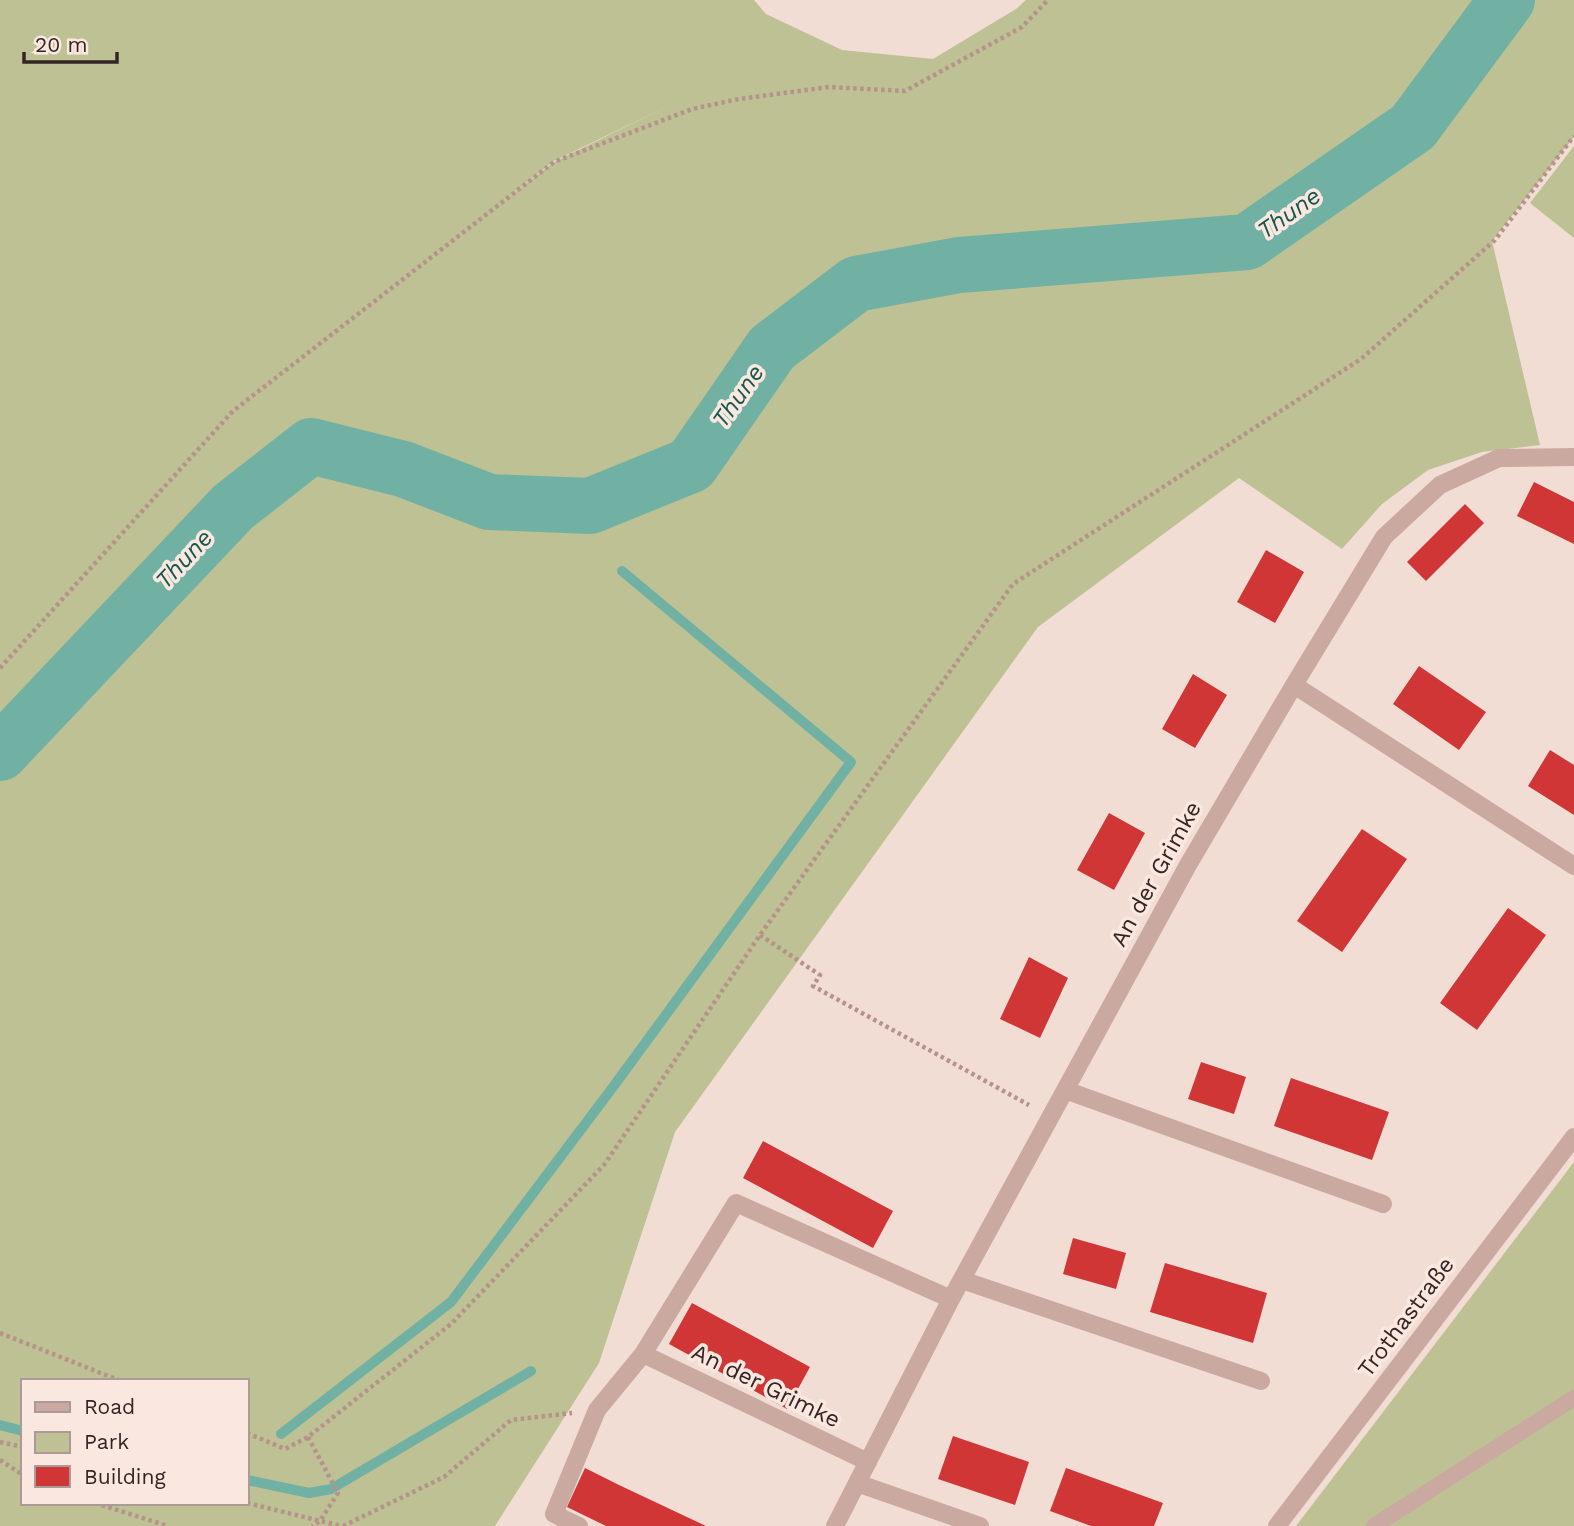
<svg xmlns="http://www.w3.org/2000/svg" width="1574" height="1526" viewBox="0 0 1574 1526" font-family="'Work Sans',sans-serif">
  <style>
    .green { fill: #bdc194; fill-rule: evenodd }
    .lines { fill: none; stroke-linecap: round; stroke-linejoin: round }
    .stream { stroke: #71b1a4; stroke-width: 10 }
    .river { stroke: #71b1a4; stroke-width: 56 }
    .building { fill: #cf3635 }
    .path { stroke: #b6938a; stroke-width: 4.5; stroke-dasharray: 3.5 3.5; stroke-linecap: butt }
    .service { stroke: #caa9a0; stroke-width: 16 }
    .minor { stroke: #caa9a0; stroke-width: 18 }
    .labels { text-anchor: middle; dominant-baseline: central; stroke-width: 7; stroke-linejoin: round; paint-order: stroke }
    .street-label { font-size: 23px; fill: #342524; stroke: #fae8e0 }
    .water-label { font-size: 24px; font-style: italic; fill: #17574c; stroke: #fae8e0 }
  </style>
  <rect width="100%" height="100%" fill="#f2ddd4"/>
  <!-- green -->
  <path class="green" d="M0,0H754L766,14L842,50L933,59L1016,9L1026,0H1574V137L1492,241L1540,445L1482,452L1428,470L1382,504L1342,549L1239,478L1038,627L675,1132L599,1363L495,1526H0ZM674,103L554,162L487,213L554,161ZM23,1381H247V1503H23Z
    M1574,146V238L1530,203Z
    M1574,1162V1526H1296Z"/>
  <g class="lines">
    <!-- stream -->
    <path class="stream" d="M0,1425L23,1431
      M281,1434L451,1302L613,1087L851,762L622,571
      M247,1480L309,1493L331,1489L531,1371"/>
    <!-- river -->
    <path class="river" d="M0,753L233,507L311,446L403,469L489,502L590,506L691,465L772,348L856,284L959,265L1247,242L1413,127L1507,0"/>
  </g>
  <!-- building -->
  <path class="building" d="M1534,482L1574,502V544L1517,516Z
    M1465,504L1484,523L1426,581L1407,562Z
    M1266,550L1304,572L1275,623L1237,602Z
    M1419,666L1486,712L1459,750L1393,704Z
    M1193,674L1227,695L1195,748L1162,729Z
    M1550,750L1574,765V815L1528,786Z
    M1109,813L1145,833L1114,890L1077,870Z
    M1362,829L1407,859L1342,952L1297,921Z
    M1508,908L1546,935L1477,1030L1440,1003Z
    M1029,957L1068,978L1040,1038L1000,1019Z
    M1201,1062L1246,1077L1234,1114L1188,1099Z
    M1291,1078L1389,1112L1372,1160L1274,1126Z
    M763,1141L893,1211L873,1248L743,1178Z
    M1073,1238L1126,1253L1116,1289L1063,1274Z
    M1165,1263L1267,1293L1253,1343L1150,1312Z
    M692,1303L810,1367L787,1409L669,1344Z
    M953,1436L1029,1462L1015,1505L938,1479Z
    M585,1468L619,1485L706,1526H606L567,1507Z
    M1066,1468L1163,1503L1154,1526H1091L1050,1511Z"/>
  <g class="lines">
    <!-- path -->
    <path class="path" d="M0,668L233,411L554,162L692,109L739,99L829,87L905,91L1022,27L1048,0
      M760,935L820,975L813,986L1029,1105
      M0,1333L121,1381
      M247,1433L285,1449L308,1437L451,1324L604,1165L760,935L1013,584L1361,359L1495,240L1574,136
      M308,1437L338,1493L320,1521L312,1526
      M0,1442L23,1447
      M0,1460L23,1475
      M95,1503L168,1526
      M247,1503L341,1526
      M343,1526L444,1477L511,1420L572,1413"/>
    <!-- service -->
    <path class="service" d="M1374,1526L1574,1398"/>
    <!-- minor -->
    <path class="minor" d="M1294,685L1574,866
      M1065,1090L1383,1204
      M962,1280L1261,1381
      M643,1354L868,1462
      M857,1483L980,1526
      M579,1526L554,1514L597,1410L643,1354L736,1203L951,1299
      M835,1526L951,1299L1188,865L1294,685L1384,537L1440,485L1499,458L1574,457
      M1277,1526L1574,1137"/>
  </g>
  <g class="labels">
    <!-- street labels -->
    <g class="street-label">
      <text transform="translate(1156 874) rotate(-61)">An der Grimke</text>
      <text transform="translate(1406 1317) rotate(-53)">Trothastraße</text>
      <text transform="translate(766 1386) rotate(26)">An der Grimke</text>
    </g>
    <!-- water labels -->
    <g class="water-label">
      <text transform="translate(1289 213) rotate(-35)">Thune</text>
      <text transform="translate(738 396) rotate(-55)">Thune</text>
      <text transform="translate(184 559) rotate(-47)">Thune</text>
    </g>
  </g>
  <!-- legend -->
  <rect x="21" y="1379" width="228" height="126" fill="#fae8e0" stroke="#ab9a95" stroke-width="2"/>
  <rect x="35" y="1402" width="35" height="10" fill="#caa9a0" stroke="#ab9a95" stroke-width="2"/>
  <text x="84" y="1414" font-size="21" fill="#342524">Road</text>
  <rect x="35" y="1432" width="35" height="21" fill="#bdc194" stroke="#ab9a95" stroke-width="2"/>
  <text x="84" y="1449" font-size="21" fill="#342524">Park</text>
  <rect x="35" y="1466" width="35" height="21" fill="#cf3635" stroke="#ab9a95" stroke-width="2"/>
  <text x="84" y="1484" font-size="21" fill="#342524">Building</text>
  <!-- scale -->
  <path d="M24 52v10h93v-10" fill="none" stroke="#342524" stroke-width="3.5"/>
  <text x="35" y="52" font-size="21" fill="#342524" stroke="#fae8e0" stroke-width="5" paint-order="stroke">20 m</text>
</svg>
